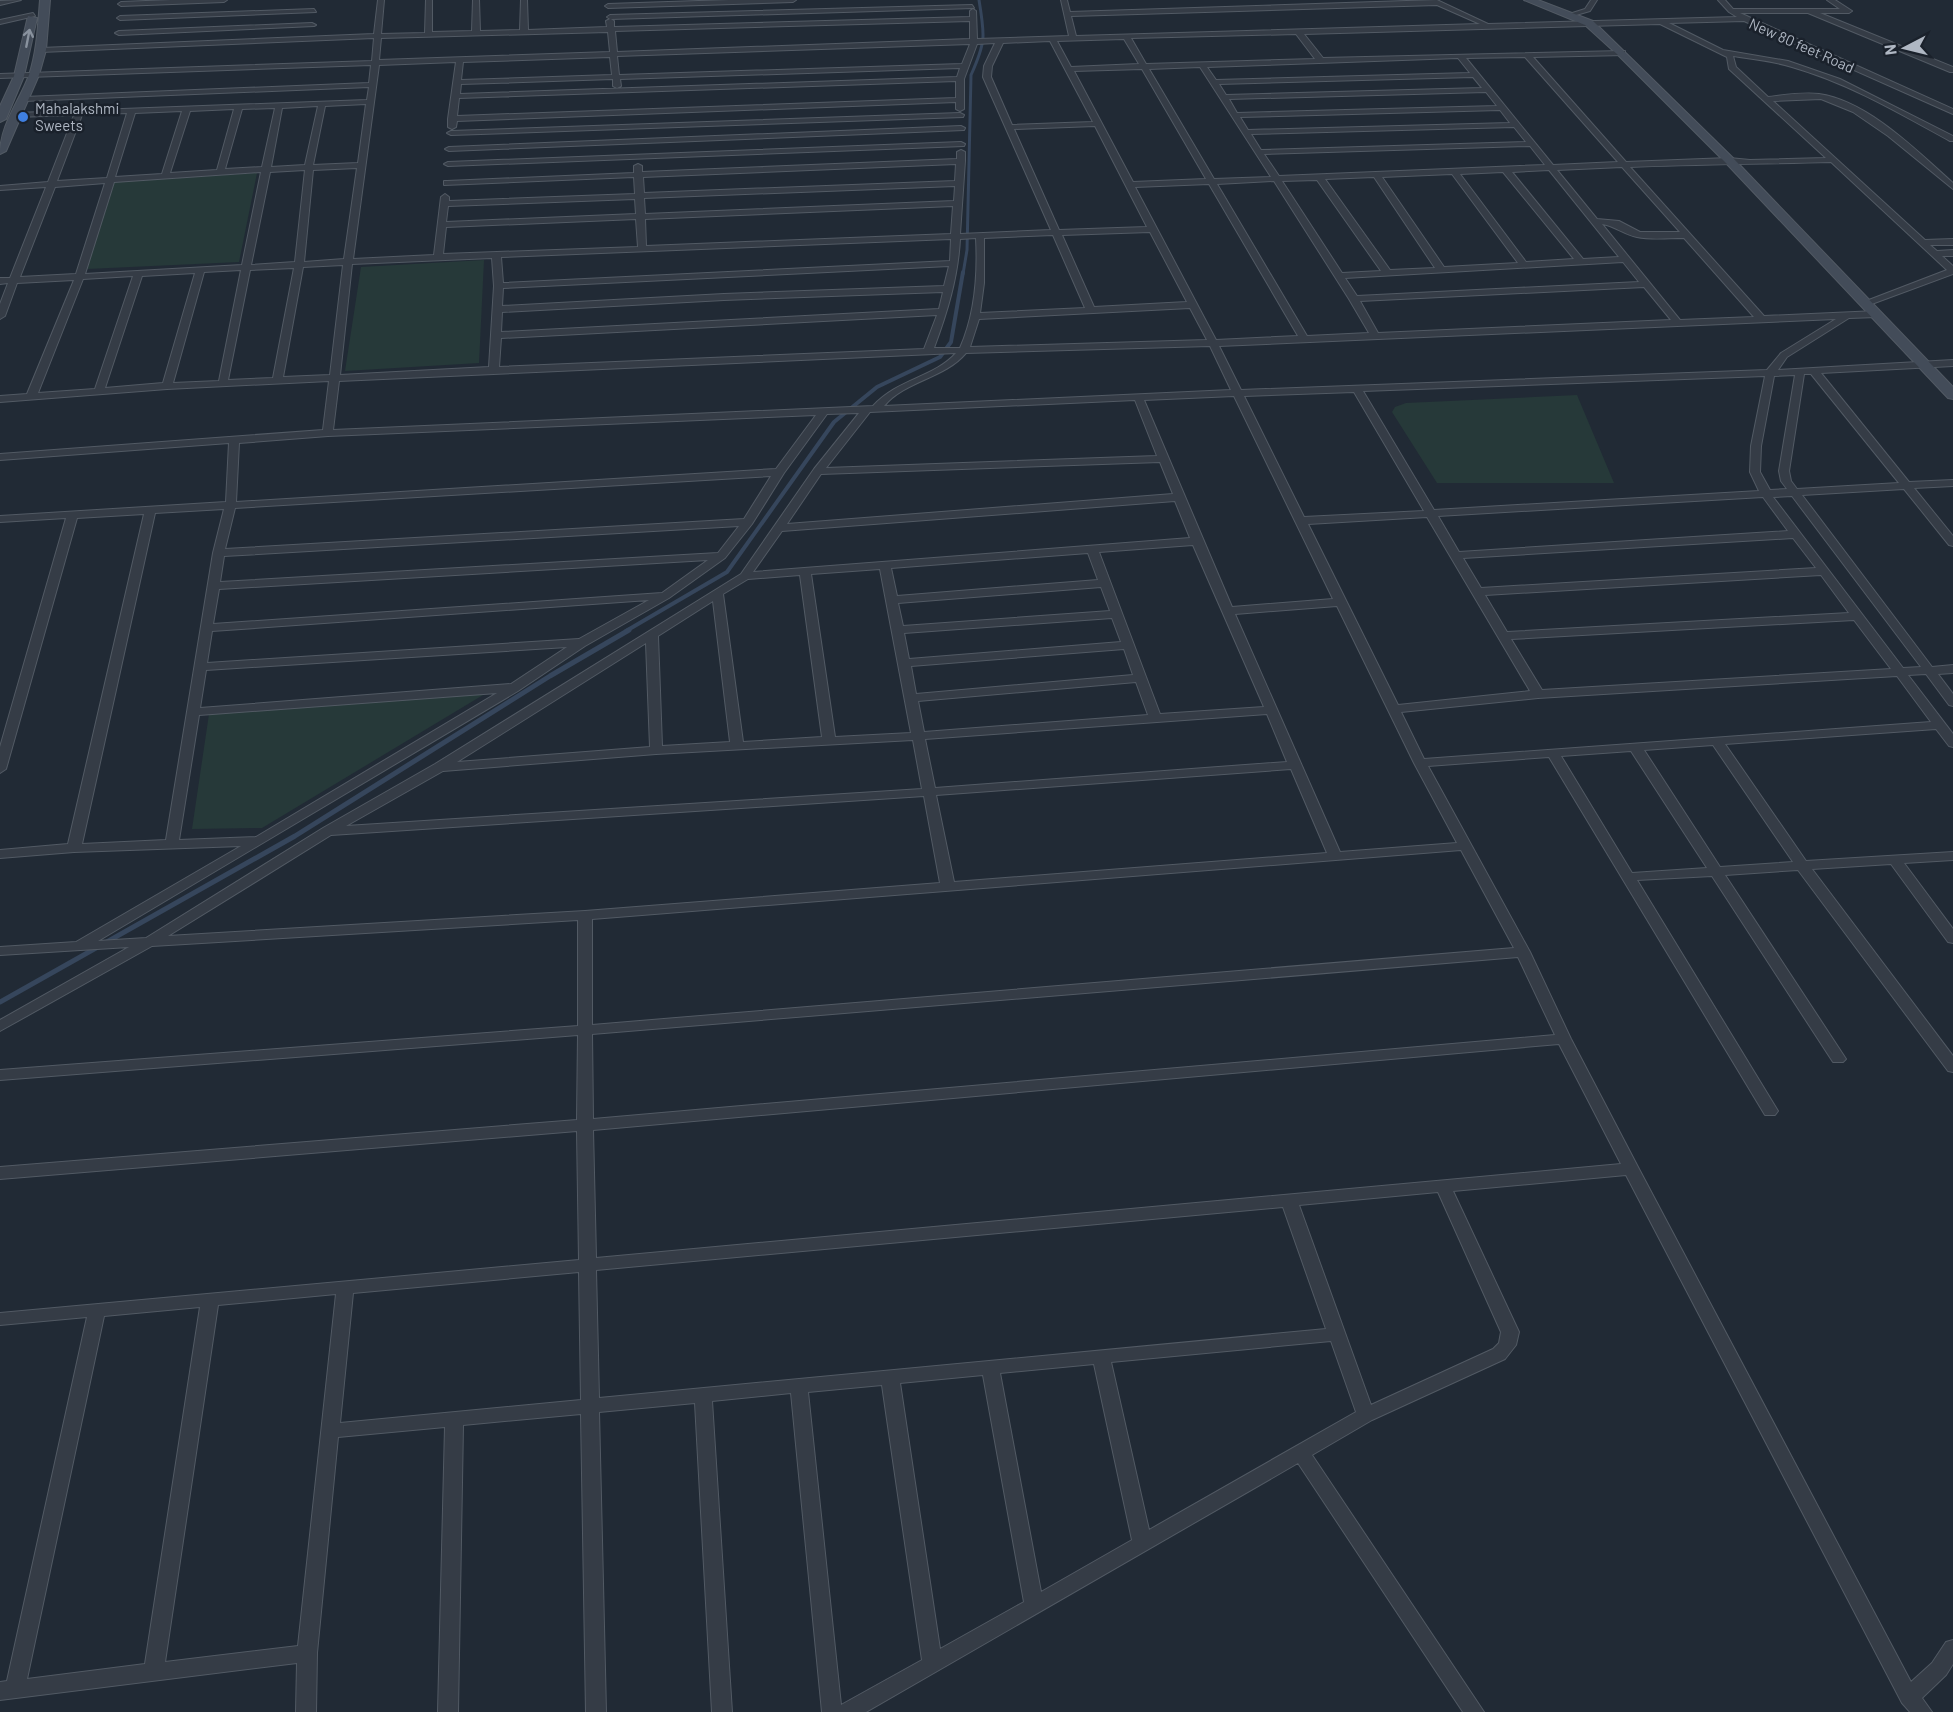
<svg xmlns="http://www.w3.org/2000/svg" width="1953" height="1712" viewBox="0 0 1953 1712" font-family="Barlow,sans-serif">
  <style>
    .green { fill: #263939 }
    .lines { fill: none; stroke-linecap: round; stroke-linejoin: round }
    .stream-far2 { stroke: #36465c; stroke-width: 3 }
    .stream-far1 { stroke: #36465c; stroke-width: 4 }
    .stream { stroke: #36465c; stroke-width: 5 }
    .street-casing { stroke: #525a64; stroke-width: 2 }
    .secondary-casing { stroke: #525a64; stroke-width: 2 }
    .street { fill: #353c46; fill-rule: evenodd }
    .secondary { fill: #434c59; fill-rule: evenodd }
    .oneway { stroke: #89929e }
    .shop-dot { fill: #3f7fe0; stroke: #1a212b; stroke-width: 2 }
    .labels { text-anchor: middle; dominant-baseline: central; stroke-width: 5; stroke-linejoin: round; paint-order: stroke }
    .far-street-label { font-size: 15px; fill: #afb7c3; stroke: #1a212b }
    .far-poi-label { font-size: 15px; fill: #afb7c3; stroke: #1a212b; text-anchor: start }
  </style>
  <rect width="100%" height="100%" fill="#212a35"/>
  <!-- green -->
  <path class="green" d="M257,173L239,262L87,269L113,182Z
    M484,260L479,363L345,371L361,267Z
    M1577,395L1614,483H1437L1392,412L1395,407L1406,403Z
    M488,692L262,828L192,829L209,714Z"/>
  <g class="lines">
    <!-- stream-far2 -->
    <path class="stream-far2" d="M963,274L967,250L971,75C986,42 985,36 979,0"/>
    <!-- stream-far1 -->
    <path class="stream-far1" d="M626,631L727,572L834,422L877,387L940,357L951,342L963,272"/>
    <!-- stream -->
    <path class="stream" d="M0,1002L295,836L550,676L629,630"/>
    <!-- street casing -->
    <g class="street-casing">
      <path id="street" d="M21,0L0,5V1Z
        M171,0H227L224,2L121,6L118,4L121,2Z
        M378,0H384L381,34L425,33L426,0H432V32L472,31L473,0H479L480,31L520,30L521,0H527L528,30L607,27L606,21L610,19L607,17L610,15L972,5L974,8L611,19L614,21V27L970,17V11L973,9L976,11L977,39L1069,36L1061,0H1067L1070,12L1437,0L1488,24L1737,17L1729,12L1718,0H1725L1733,9H1840L1827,0H1835L1852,11L1849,13H1820L1953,67V72H1950L1808,13H1740L1953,109V114L1744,21L1669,23L1723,50L1788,61L1840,79L1953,136V141H1950C1899,113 1848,83 1792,67C1773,61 1753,59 1733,56L1736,67L1768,97C1785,95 1802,92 1819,94C1868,101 1917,151 1953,183V189L1888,136L1853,112L1821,99L1773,101L1925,240L1953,239V245H1930L1937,251L1953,250V256H1942L1953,266V274L1869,305L1861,303L1947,270L1831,162C1764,164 1697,164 1630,167L1764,316L1877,311L1882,314L1877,317L1849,318L1787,357L1778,370L1953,360V366L1821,373L1909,482L1953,480V486L1914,488L1953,536V546L1949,545L1904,489L1802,495L1932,667L1953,665V673L1938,674L1953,694V706L1949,705L1926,674L1908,675L1953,734V747L1949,746L1936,729L1725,744L1806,861L1953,852V860L1904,863L1953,929V943L1948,942L1891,864L1812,869L1953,1056V1072L1948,1071L1798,870L1725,875L1846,1059L1843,1062H1833L1712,876L1637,880L1778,1111L1775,1115H1765L1549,757L1428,766L1530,952L1571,1039L1639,1169L1911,1682L1932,1663L1946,1642L1953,1640V1664L1946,1675L1922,1698L1932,1712H1910L1902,1703L1626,1175L1453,1191L1519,1332L1516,1345L1505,1359L1372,1420L1312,1455L1484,1712H1463L1298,1463L866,1712H822L791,1393L712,1401L732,1712H712L695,1403L599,1412L606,1712H586L581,1414L463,1425L458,1712H438L445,1427L338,1437L317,1653L316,1712H296L297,1663L0,1700V1682L7,1681L87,1317L0,1325V1313L579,1260L577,1131L0,1179V1167L577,1120L578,1035L0,1080V1070L578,1026V920L152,946L0,1031V1020L129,947L0,955V947L76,942L241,846L74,852L0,858V850L68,844L144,514L77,518L6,769L0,773V747L66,518L0,522V516L226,502L229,443L0,460V454L323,430L329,381L167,389L0,402V396L27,394L74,280L17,283L5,316L0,319V304L8,283L0,284V278H10L46,187L0,190V186L48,182L74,115L16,117L12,115L16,113L367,100L369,87L24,101L20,99L24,97L369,83L371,65L0,78V74L372,61L374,38L41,52L37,50L41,48L374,34ZM1437,5L1480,24L1076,36L1071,16ZM970,21V39L617,52L615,31ZM1660,24L1727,57L1729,69L1826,158L1750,160L1729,158L1626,162L1533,57L1625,55V51H1622L1323,58L1304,34ZM608,32L610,52L379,60L381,38ZM1296,34L1315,59L1146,64L1131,38ZM1124,39L1139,64L1071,67L1057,41ZM1050,41L1093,122L1012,125L991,77L992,66L1003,43ZM995,43L984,66L983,77L1051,230L960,234L965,161V152L961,150L957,152V159L642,172V166L638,164L634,166V173L447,181H444V185L634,177L635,194L449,201V197L445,194L441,197L434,255L353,259L379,65L456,62L448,119V127L452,129L456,127L457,121L956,102V109L960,111L964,109V79L977,44ZM970,44L962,64L619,75L617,56ZM610,57L612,75L461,80L463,62ZM1525,57L1618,162L1553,165L1466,58ZM1458,58L1470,73L1216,80L1207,67ZM1200,67L1271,177L1214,179L1149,69ZM960,68L957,77L460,94L461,84L613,79V86L617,88L621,86L620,79ZM1142,69L1206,179L1133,182L1074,71ZM1473,77L1482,88L1226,95L1219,84ZM956,81V98L457,116L459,98ZM1486,92L1497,106L1237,113L1229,99ZM366,104L358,163L313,165L325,106ZM318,106L305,165L271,167L282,108ZM275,108L262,167L225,169L242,109ZM234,109L217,170L170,173L190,111ZM1500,110L1510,123L1248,130L1240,117ZM182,111L162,174L115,177L135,113ZM127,113L107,178L57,181L82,115ZM1095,126L1147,227L1059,230L1014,129ZM1514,127L1526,142L1261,150L1251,134ZM1530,146L1545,165L1279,176L1264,154ZM956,164L955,181L644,193L643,177ZM1622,167L1680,232H1640L1619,221L1597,219L1557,170ZM357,168L344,259L304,262L313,170ZM305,170L295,262L251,265L270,172ZM1549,170L1619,257L1583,259L1512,172ZM261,172L242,265L85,274L114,182ZM1503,172L1574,259L1526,262L1460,174ZM1452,174L1518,263L1444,267L1382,177ZM1374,177L1435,268L1390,270L1325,179ZM1317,180L1381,271L1342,273L1282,181ZM1274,181L1349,299L1369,333L1307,336L1217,184ZM105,183L76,274L20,277L55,187ZM1209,184L1298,336L1216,340L1135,187ZM955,186L954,201L645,214L644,198ZM635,199L636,214L446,222L448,206ZM953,206L951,234L646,246L645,219ZM636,219L638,247L443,254L446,227ZM1602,224C1615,226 1623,234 1637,237C1651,240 1669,238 1684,238L1754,317L1680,320ZM1150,232L1187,302L1094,307L1062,235ZM1053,235L1085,308L980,313L984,283V238ZM976,238C978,275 975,314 960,348H934C947,313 958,278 960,239ZM951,239L950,261L503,283L501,257ZM492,258L494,286L489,367L340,375L352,264ZM1623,262L1639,282L1357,296L1345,278ZM343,265L330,375L283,377L303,267ZM949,266L944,286L724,294L502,306L503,288ZM294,268L273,378L228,380L250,270ZM241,270L219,381L173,383L204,272ZM195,273L163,383L105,388L142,276ZM133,276L95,389L38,393L83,279ZM1644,287L1671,320L1378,333L1360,301ZM943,292L939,309L501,332L502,312L724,300ZM1190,308L1207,340L970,347L979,319ZM937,315L924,349L499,367L501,338ZM1836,319L1781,353L1767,370L1241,390L1219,346ZM1210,346L1231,390L884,406C906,380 944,379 966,353ZM956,353C935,377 897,379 873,406L333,430L339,381ZM1804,374H1811L1899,483L1797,489L1791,481L1789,471ZM1795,375L1779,471L1781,481L1787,489L1770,490L1760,472L1761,446L1774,376ZM1765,376L1751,446L1750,472L1759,491L1434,510L1363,391ZM1354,392L1424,511L1304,517L1244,396ZM1234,396L1333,599L1232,607L1144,400ZM1135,400L1157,456L826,468L870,412ZM859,413L814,469L741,574L435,764L323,828L146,938L98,941L518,691L585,646L669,598L725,558L752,524L784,473L827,414ZM816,415L776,469L236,502L239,443L328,436ZM1160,462L1173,494L787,524L821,474ZM771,476L744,519L225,549L235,508ZM1792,496L1921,667L1903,668L1773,497ZM1763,497L1788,531L1459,552L1438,516ZM1175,501L1190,538L753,572L782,531ZM224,509L213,553L166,840L82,844L155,513ZM1427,517L1530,691L1398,705L1308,524ZM739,526L718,553L220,582L224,556ZM1793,538L1816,568L1481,588L1463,558ZM1193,545L1264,707L1160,714L1099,552ZM1088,553L1098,580L897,596L891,568ZM708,560L662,593L213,624L219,589ZM880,569L911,733L835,737L811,574ZM800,575L822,737L743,742L723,594L748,579ZM1821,575L1849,613L1507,632L1485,595ZM1101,587L1110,611L903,626L898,603ZM649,600L579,639L207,663L212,631ZM713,601L730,742L662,746L658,636ZM1337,606L1414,763L1457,843L1340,852L1235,614ZM1112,618L1121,642L909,659L904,633ZM1854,620L1891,669L1542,690L1511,639ZM646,643L650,747L457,762ZM567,647L511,684L200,708L206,670ZM1124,649L1133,675L916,694L911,666ZM1897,676L1931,722L1424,759L1401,712L1538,698ZM1136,682L1148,715L924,732L918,701ZM497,693L256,837L179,840L199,715ZM1267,714L1287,762L935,788L925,739ZM913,740L922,789L346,826L443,771L656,754ZM1713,745L1793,862L1720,867L1644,750ZM1631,751L1707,868L1632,873L1561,756ZM1291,769L1327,853L954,882L936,795ZM924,796L940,883L585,911L168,936L331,835ZM1461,850L1514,948L592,1025V919ZM1518,957L1555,1035L593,1119L592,1034ZM1559,1044L1621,1164L596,1258L593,1130ZM1438,1192L1501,1332L1499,1343L1493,1349L1371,1405L1299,1205ZM1283,1207L1326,1329L599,1398L596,1270ZM579,1272L581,1400L340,1423L353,1293ZM336,1294L298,1646L165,1662L218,1305ZM200,1307L145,1664L27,1679L104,1316ZM1331,1341L1356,1412L1149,1530L1111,1362ZM1094,1364L1132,1540L1041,1592L1000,1373ZM983,1375L1024,1602L940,1649L900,1383ZM882,1385L922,1660L841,1705L808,1392Z
        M729,0H796L793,2L608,8L605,6L608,4Z
        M1591,0H1597L1590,11L1569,17L1566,15L1585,9Z
        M314,9L316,12L120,20L117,18L120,16Z
        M33,13L35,16L0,24V20Z
        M312,23L316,25L314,26L119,35L115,33L119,31Z
        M960,113L964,115L963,117L451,135L447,133L451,131Z
        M961,126L965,128L964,130L449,151L445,149L449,147Z
        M961,142L965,144L964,146L448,166L444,164L448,162Z"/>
    </g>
    <!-- secondary casing -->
    <g class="secondary-casing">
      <path id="secondary" d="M40,0H50L46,50L39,75L6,151L0,154C0,125 19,102 29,75C37,51 38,25 40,0Z
        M1524,0H1538L1593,21L1733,158L1953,387V399L1948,398L1725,162L1618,55L1585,25Z
        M28,16L37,18L24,76L6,119L0,122V106L14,76Z"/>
    </g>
    <!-- street -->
    <use href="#street" class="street"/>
    <!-- secondary -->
    <use href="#secondary" class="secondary"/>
  </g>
  <!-- one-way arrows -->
  <defs><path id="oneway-shaft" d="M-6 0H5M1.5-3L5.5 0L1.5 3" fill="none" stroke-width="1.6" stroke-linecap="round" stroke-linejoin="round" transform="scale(1.5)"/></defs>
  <use class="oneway" href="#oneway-shaft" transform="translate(28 38) rotate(-79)"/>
  <!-- markers -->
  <circle class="shop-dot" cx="23" cy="117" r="6"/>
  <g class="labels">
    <!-- far-street labels -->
    <g class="far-street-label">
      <text transform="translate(1802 45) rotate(24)">New 80 feet Road</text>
    </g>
    <!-- far-poi labels -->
    <g class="far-poi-label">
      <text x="35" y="108">Mahalakshmi<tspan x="35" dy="17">Sweets</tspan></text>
    </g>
  </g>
  <!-- north arrow -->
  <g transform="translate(1905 48) rotate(263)" stroke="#1a212b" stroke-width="4.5" paint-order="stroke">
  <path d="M0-4.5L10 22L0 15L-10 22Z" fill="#afb7c3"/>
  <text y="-9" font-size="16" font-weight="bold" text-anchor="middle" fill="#afb7c3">N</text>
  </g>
</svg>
